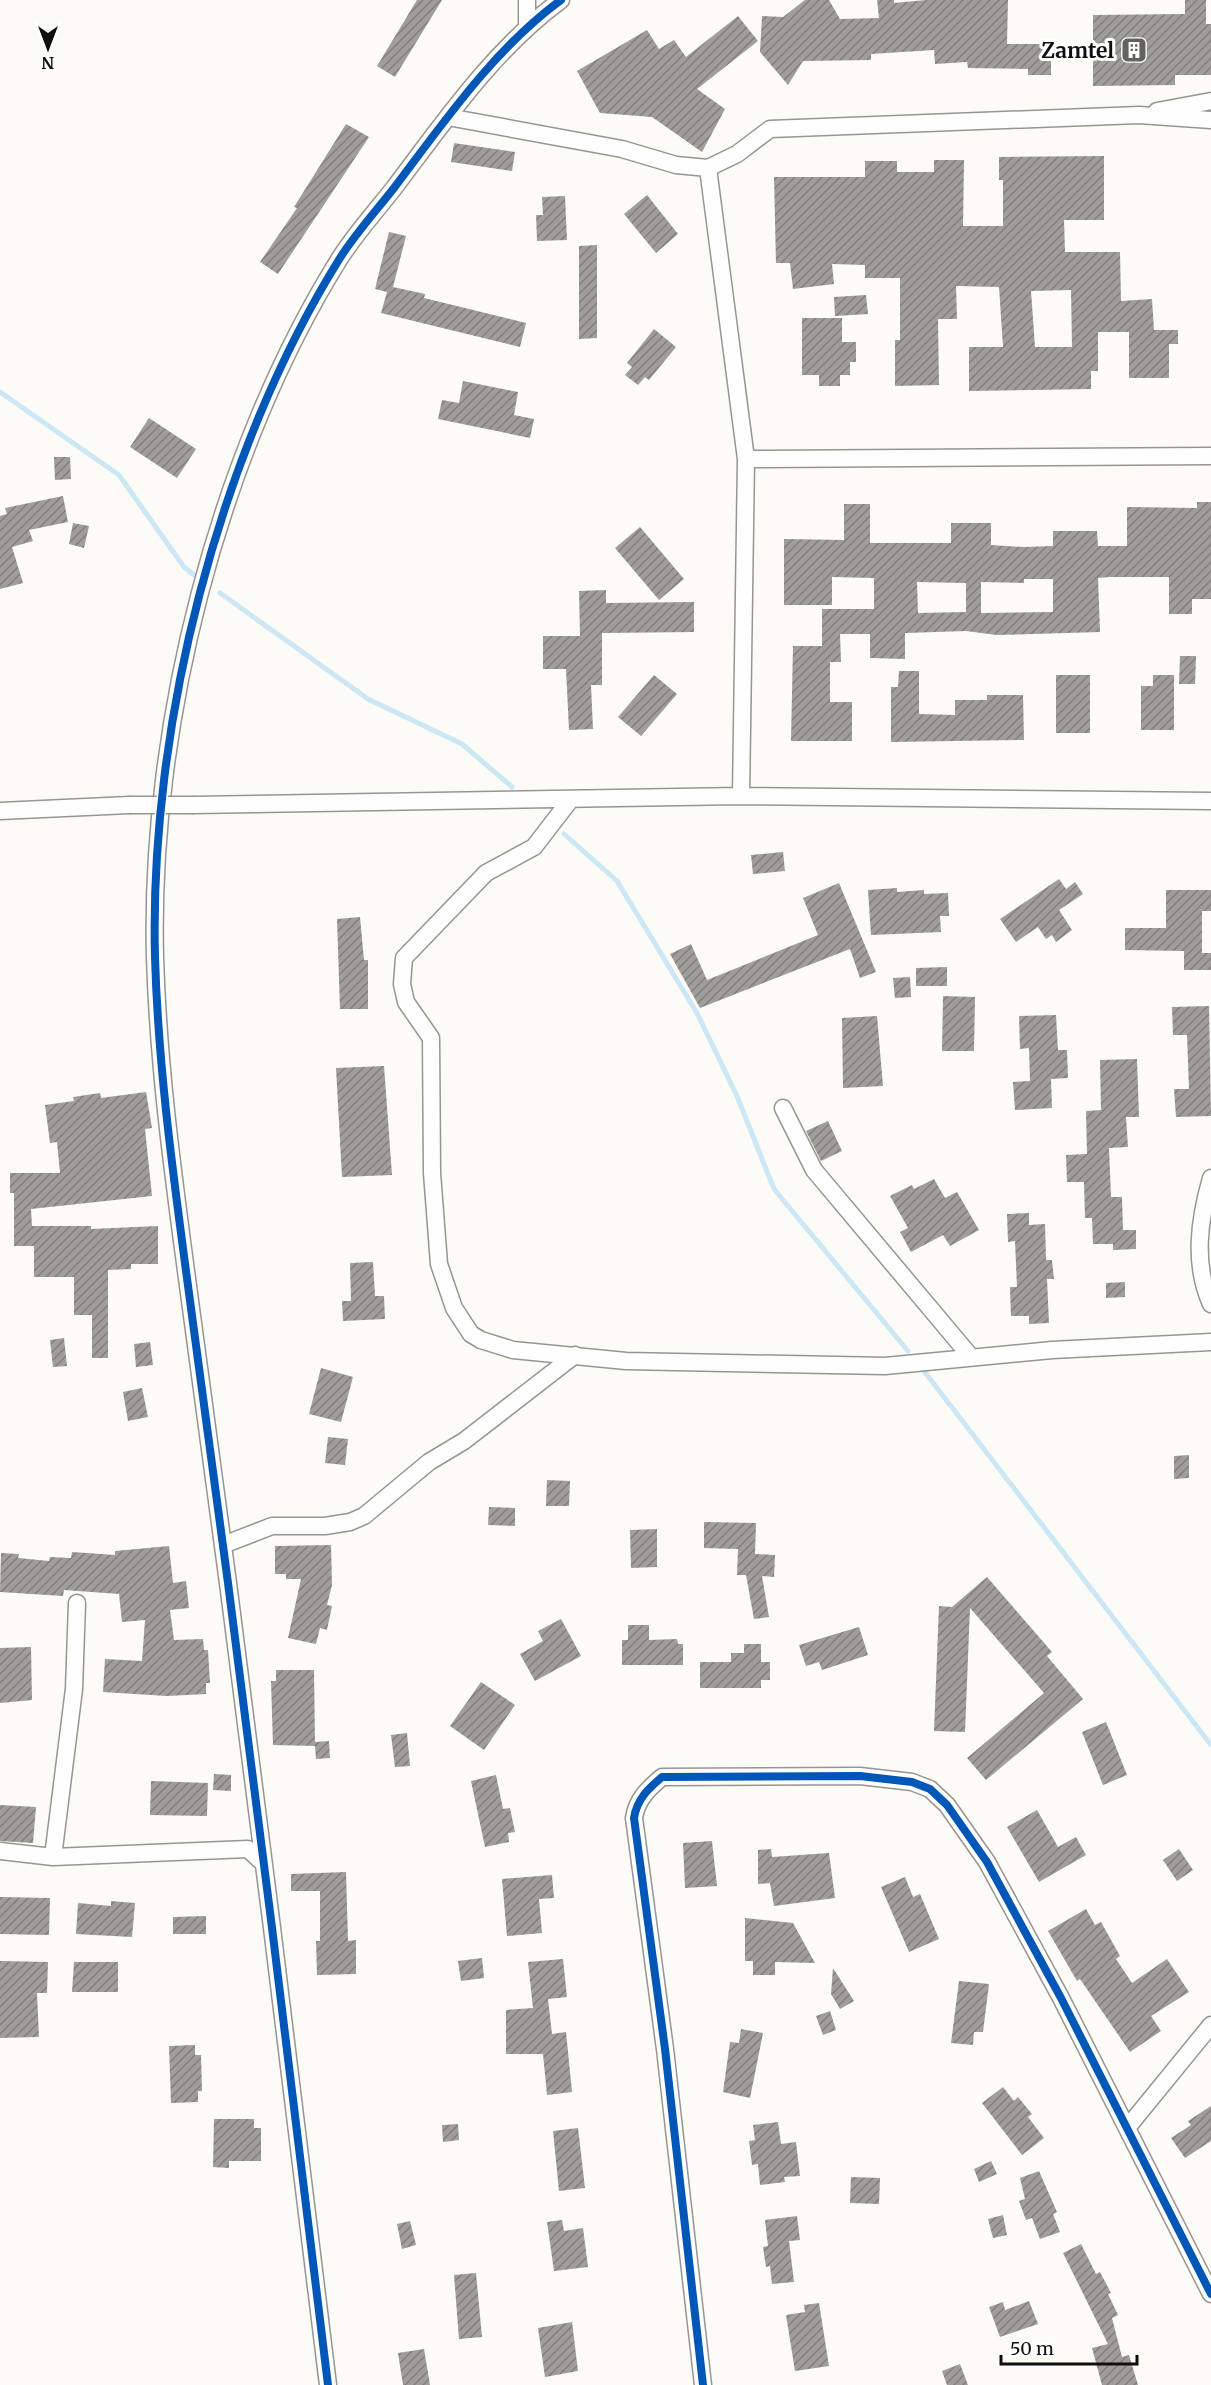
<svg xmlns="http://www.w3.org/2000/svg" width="1211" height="2385" viewBox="0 0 1211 2385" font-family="Merriweather,serif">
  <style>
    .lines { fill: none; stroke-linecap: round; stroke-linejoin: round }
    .stream { stroke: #cce7f6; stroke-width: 5 }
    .building { fill: url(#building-hatch); fill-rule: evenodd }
    .street-casing { stroke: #969593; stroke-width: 19 }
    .street { stroke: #fffefe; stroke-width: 16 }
    .street-bridge-casing { stroke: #969593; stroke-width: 19; stroke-linecap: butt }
    .street-bridge { stroke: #fffefe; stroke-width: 16 }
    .cycleway-casing { stroke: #fff; stroke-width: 11 }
    .cycleway { stroke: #0057b8; stroke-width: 8 }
    .labels { text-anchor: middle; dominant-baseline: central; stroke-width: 6; stroke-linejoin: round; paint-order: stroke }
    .poi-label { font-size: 21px; font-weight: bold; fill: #0f0f0f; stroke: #fff; text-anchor: end }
  </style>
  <defs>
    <pattern id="building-hatch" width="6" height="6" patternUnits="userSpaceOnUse" patternTransform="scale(1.5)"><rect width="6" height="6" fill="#a09e9a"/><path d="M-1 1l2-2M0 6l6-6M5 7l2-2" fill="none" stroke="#817f7c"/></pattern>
  </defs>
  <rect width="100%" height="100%" fill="#fcfbf5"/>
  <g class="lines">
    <!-- stream -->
    <path class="stream" d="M0,392L119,475L184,567L194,575
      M220,593L368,699L462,744L512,787
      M564,834L617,881L697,1013L737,1096L774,1189L908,1351
      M924,1371L1211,1745"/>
  </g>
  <!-- building -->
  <path class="building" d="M417,0H442L395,77L377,66Z
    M805,0H829L840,19L879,18L877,0H894V3L926,0H1008L1007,44H1051V75H1028V69L968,68L967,62L935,64L934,50L871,54V60L803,61L788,85L760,52L762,16L783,17Z
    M1185,0H1206V24H1211V75H1175V85L1093,86V15L1185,14Z
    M738,16L758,41L697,89L725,109L702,152L652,117L600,113L577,71L647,30L659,49L674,40L686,57Z
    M346,124L369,137L278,274L260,262L297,208L294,207Z
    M454,143L515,152L512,171L451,162Z
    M1104,156V220H1064L1065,252H1120L1121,301L1152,299L1154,330H1178V344H1169V378H1129V332H1098V371H1091V389L969,391V347H1003L999,287L956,286L957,319H938L939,385L895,386V340H900V278H865V265L832,264L834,284L793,289L790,263H776L774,177H865V161H897V172H934V160H964L963,226H1003V180H999V157ZM1071,290L1072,347H1035L1031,291Z
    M647,195L678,234L656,253L624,214Z
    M565,196L567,240L537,241L536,215H543L542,197Z
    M389,232L406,236L393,287L425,294L424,298L526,323L520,347L381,313L387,292L375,289Z
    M597,245V338L579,339V246Z
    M866,295L868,314L835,316L834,297Z
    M802,318H842V342H856V362H850V375H840V386H819V375H802Z
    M654,329L676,347L649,380L645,377L638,385L625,375L632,367L627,363Z
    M463,381L518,392L514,415L534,419L530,438L438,419L442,400L459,403Z
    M149,418L196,449L177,478L130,447Z
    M54,457H70L71,479L55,480Z
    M63,496L68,522L29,530L33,541L12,547L23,583L0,589V516L7,514L5,508Z
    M1197,502H1211V599H1192V614H1169V577H1110L1098,578L1100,632L997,635L966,631L905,633V659L870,658V634H840L841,662H830V702H852V741H791L793,646H822V609H874V578L832,577V605H784V539L844,540V504H870V543H951V523H991V545L1024,547L1053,546V531H1097L1098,546H1127V507L1197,508ZM1024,579H1053V612L981,613V582L1024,583ZM917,582L966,583V612L918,613Z
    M73,523L89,526L84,548L69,544Z
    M640,527L684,579L659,600L615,548Z
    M606,590V603L694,602V632L602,633V685H591L593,729L569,730L566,669H543V636H580L579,591Z
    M1180,656H1196L1195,684H1179Z
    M899,671H919V714L955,715V700H987V695H1023L1024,740L891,742V687H898Z
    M654,675L677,694L641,736L618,717Z
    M1056,675H1090V733H1056Z
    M1153,675H1174V730H1141V686H1153Z
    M783,852L785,871L753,874L751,855Z
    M1059,879L1066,889L1075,882L1083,894L1059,910L1072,930L1056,942L1052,935L1046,939L1038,927L1016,942L1000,919Z
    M839,883L876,972L860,978L850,949L700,1008L670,954L691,944L707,980L818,935L803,898Z
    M897,888V892L924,890V894L948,893L949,916H940L941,932L871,935L868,890Z
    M1166,890H1211V911H1202V953H1211V970H1184V951L1125,950V928H1166Z
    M360,917L364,960H368V1009H340L337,919Z
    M947,967V986H916V968Z
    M910,977L911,997L895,998L893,978Z
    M943,996L975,997L974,1051H942Z
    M1209,1006L1211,1116L1176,1117L1174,1089H1189L1187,1035H1173L1172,1007Z
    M1056,1015L1058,1050H1067L1068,1078L1051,1079L1052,1108L1015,1110L1013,1082L1030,1081L1029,1048L1020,1049L1019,1016Z
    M877,1016L883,1086L843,1088L842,1018Z
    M1137,1059L1139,1117H1126L1128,1147L1109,1148L1111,1197H1122L1123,1230H1136V1249L1113,1250V1244H1093L1092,1218H1085L1084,1182H1067L1066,1155L1087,1154L1086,1111L1101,1110L1100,1060Z
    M384,1066L392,1175L342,1177L336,1068Z
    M146,1092L152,1128L145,1129L152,1196L31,1209L32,1226H91V1229L158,1226V1264H131V1269L108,1270V1358H92V1315H74V1277H34V1246H14V1193H10V1173H60L57,1142L50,1143L45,1105L74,1101L73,1097L100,1093L101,1098Z
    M828,1121L842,1151L821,1161L806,1131Z
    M934,1179L945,1198L957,1192L979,1230L950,1246L943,1235L911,1252L900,1232L908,1228L890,1196L912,1185L914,1189Z
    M1029,1213V1225L1045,1224L1046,1260H1052L1054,1279H1047L1049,1323L1029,1324V1316H1011L1010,1287H1017L1015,1241L1008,1242L1007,1214Z
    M373,1262L375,1296H384L385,1319L343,1321L342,1301H351L350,1263Z
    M1125,1282V1297L1106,1298V1283Z
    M64,1338L67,1366L53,1367L50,1340Z
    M150,1342L153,1365L136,1367L134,1344Z
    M321,1368L353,1377L341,1422L309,1414Z
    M142,1388L148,1417L128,1421L123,1392Z
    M328,1437L348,1439L345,1465L325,1463Z
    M1189,1455V1478L1174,1479V1456Z
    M547,1480L570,1481L569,1506H546Z
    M489,1507L515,1508V1526L488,1525Z
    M704,1522L756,1523L755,1554L775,1555L774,1577L762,1576L769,1617L754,1619L746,1575H737L738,1549L704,1548Z
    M657,1529V1567L631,1568L630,1530Z
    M331,1545L332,1585L327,1605L332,1606L327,1630L320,1628L316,1644L288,1638L301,1579H286V1574H275V1546Z
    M169,1546L173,1583L186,1581L189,1608L170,1610L174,1640L203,1639L204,1650H208L210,1683H206V1694L167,1696L103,1692L105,1659L142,1661L145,1620L122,1622L119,1594L64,1590L63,1596L0,1592L1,1553L19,1554L18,1558L49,1561L50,1557L71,1558L72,1552L115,1555V1551Z
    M987,1577L1052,1652L1047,1656L1083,1699L986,1780L967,1758L1044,1693L970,1608L965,1732L934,1731L939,1606L952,1607Z
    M561,1619L581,1656L535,1681L520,1654L543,1641L538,1631Z
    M628,1625H649V1640L677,1639L678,1644H683V1665H622V1640H628Z
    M859,1627L868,1655L822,1670L819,1662L806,1666L799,1645Z
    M744,1644H761V1662H770V1680H761V1688H700V1662H731V1653H744Z
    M31,1647L32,1700L0,1703V1648Z
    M276,1670H314L315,1742L329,1741L330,1758L316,1759L315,1746L273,1745L271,1681H276Z
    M481,1682L515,1705L484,1750L450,1726Z
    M1106,1722L1127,1775L1103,1785L1082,1732Z
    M407,1733L410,1766L395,1767L391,1735Z
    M214,1774L231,1775V1791L213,1790Z
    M496,1775L503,1809L510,1808L515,1832L508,1833L509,1842L485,1847L471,1781Z
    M151,1781L208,1783L207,1816L150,1815Z
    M0,1805L36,1807L33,1843L0,1841Z
    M1037,1810L1058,1847L1076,1837L1086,1855L1039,1882L1007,1827Z
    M712,1841L717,1886L685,1888L683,1843Z
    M771,1849L772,1857L829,1853L835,1898L774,1906L770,1883L758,1884V1850Z
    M1179,1849L1193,1870L1177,1881L1163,1860Z
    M346,1872L348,1941L356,1940V1974L317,1975L316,1941H320V1891H291V1874Z
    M552,1875L554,1898L539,1899L542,1933L507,1936L502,1879Z
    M905,1877L913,1897L920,1894L939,1939L909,1952L881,1887Z
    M0,1897L50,1898L49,1935L0,1934Z
    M111,1901L135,1903L132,1937L76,1934L78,1903L111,1906Z
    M1086,1909L1095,1925L1101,1922L1120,1956L1116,1959L1132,1983L1167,1959L1189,1992L1151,2016L1161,2031L1130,2052L1080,1979L1077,1981L1048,1931Z
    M206,1916V1934H173V1917Z
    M745,1918L793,1923L815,1963L775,1962V1975H753V1961H745Z
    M482,1958L484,1978L461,1981L458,1961Z
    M563,1959L567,1997L548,1999L552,2034L566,2032L572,2092L547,2095L543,2054H506V2010L533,2008L528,1962Z
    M0,1961L48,1962L47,1993H37L39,2037L0,2038Z
    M74,1962H118V1992H72Z
    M833,1968L854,2001L840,2009L831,1994Z
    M959,1981L989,1984L983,2032H974L973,2045L951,2043Z
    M830,2011L836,2030L823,2035L816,2016Z
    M741,2029L763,2033L750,2098L723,2092L730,2042L739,2043Z
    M195,2045V2055H201L202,2091H198V2102L171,2103L169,2046Z
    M1003,2087L1014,2101L1018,2097L1032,2114L1028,2117L1044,2138L1022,2155L982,2103Z
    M1211,2106V2141L1185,2158L1171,2138L1191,2125L1188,2121Z
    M214,2119H254V2128H261V2161H229V2168L213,2167Z
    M778,2122L781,2144L796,2142L800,2176L784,2177L785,2182L760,2185L758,2164L752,2165L749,2141L755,2140L753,2125Z
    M458,2124L459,2140L443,2142L442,2125Z
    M578,2128L585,2188L559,2191L553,2131Z
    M991,2161L997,2174L979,2182L974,2169Z
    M1039,2171L1057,2212L1053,2214L1060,2232L1040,2239L1032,2218L1026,2220L1019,2201L1025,2199L1020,2178Z
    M851,2177L880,2178L879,2204L850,2203Z
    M1003,2215L1007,2235L993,2238L988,2219Z
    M797,2216L800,2240L789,2241L794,2282L772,2284L770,2266L766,2267L763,2247L768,2246L765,2220Z
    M562,2220L564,2231L583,2228L588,2267L554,2271L547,2222Z
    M410,2221L416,2245L402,2249L397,2224Z
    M1081,2244L1096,2274L1100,2272L1111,2293L1108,2294L1118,2315L1112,2318L1122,2357L1129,2355L1138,2385H1102L1092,2348L1108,2344L1063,2253Z
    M476,2273L482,2337L459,2339L454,2275Z
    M1029,2301L1038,2324L1000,2337L989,2307L1003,2302L1005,2310Z
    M819,2303L829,2366L795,2371L786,2315L805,2312L804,2305Z
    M572,2322L578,2371L545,2377L538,2328Z
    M424,2349L430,2385H403L398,2353Z
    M960,2364L968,2385H947L942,2371Z"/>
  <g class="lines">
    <!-- street casing -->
    <g class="street-casing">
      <path id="street" d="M527,0V24
        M1157,111L1211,101
        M448,117L622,149L676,165L708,168L737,154L770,129L1139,115L1211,120
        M708,168L746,459L741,796
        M746,459L1211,456
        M571,799L534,847L486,873L404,958L402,984L406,1002L431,1038L432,1173L439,1264L454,1308L471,1334L481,1340L513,1350L626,1361L885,1366L1052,1350L1211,1342
        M194,805L741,796L1211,801
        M0,811L129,805
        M783,1108L814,1170L971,1357
        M1211,1178C1199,1220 1193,1264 1211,1304
        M223,1545L272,1526H325L350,1522L364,1516L429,1462L464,1441L575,1355
        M0,1851L53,1857L248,1849L264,1864
        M53,1857L74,1689L77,1603
        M1127,2128L1211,2025
        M328,2385C297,2118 262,1850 228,1583C214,1479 200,1375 186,1271C172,1166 158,1062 155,957C149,727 218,453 340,258C356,233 376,211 394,188C444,122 494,49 561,0
        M703,2385L665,2049L634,1818C637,1799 648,1789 662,1777L860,1776L912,1782L930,1789L947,1805L987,1862L1061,1998L1211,2294"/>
    </g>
    <!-- street -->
    <use href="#street" class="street"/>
    <!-- street-bridge casing -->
    <g class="street-bridge-casing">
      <path id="street-bridge" d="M129,805H194"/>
    </g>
    <!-- street-bridge -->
    <use href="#street-bridge" class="street-bridge"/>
    <!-- cycleway casing -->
    <g class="cycleway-casing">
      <path id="cycleway" d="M328,2385C297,2118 262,1850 228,1583C214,1479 200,1375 186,1271C172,1166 158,1062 155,957C149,727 218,453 340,258C356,233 376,211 394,188C444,122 494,49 561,0
        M703,2385L665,2049L634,1818C637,1799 648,1789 662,1777L860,1776L912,1782L930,1789L947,1805L987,1862L1061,1998L1211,2294"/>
    </g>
    <!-- cycleway -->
    <use href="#cycleway" class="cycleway"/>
  </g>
  <!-- icons -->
  <defs>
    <g id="building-square" transform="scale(1.35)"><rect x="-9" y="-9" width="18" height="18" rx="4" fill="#626260" stroke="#fff"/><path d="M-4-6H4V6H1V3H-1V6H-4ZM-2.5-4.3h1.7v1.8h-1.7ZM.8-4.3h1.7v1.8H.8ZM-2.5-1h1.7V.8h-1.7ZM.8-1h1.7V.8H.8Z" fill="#fff"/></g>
  </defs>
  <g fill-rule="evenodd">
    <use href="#building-square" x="1134" y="50"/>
  </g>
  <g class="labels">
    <!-- poi labels -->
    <g class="poi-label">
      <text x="1114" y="50">Zamtel</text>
    </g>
  </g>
  <!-- north arrow -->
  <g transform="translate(48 48) rotate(180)" stroke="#ffffff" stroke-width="4.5" paint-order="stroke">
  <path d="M0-4.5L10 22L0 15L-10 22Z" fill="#0f0f0f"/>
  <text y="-9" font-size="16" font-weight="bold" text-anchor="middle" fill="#0f0f0f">N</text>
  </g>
  <!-- scale -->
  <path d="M1001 2355v9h136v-9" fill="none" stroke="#0f0f0f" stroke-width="3"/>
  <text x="1010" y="2355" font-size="18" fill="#0f0f0f" stroke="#ffffff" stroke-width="4.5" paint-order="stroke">50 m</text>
</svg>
